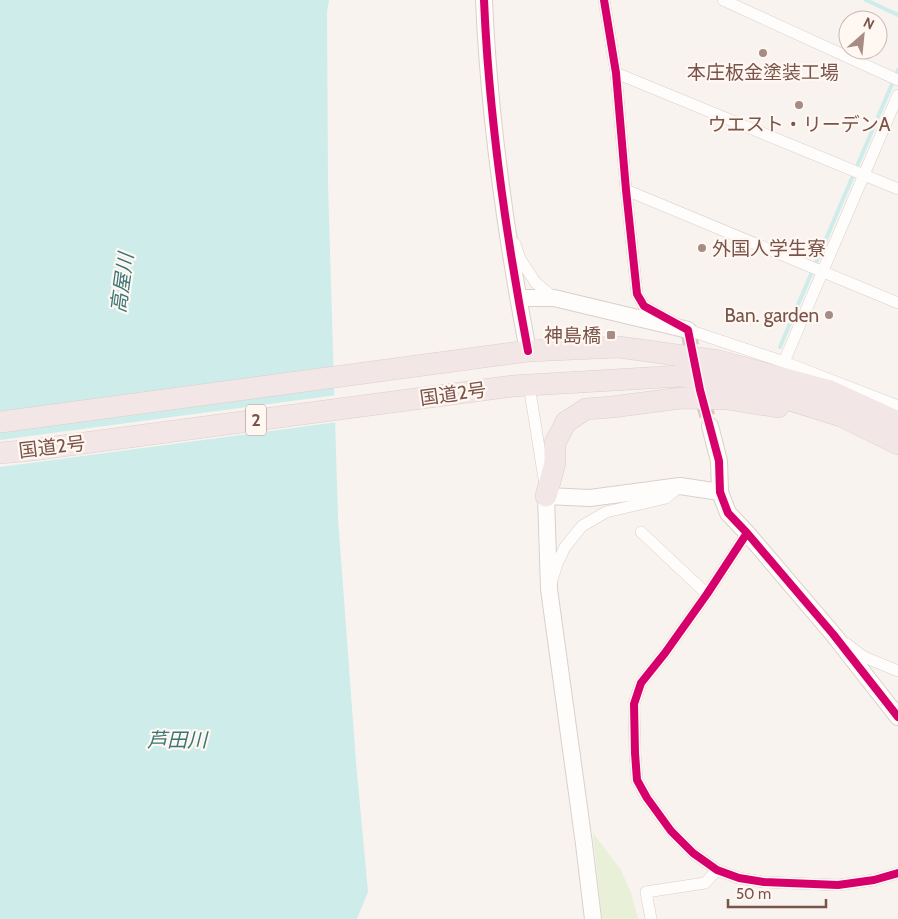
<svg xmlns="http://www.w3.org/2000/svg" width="898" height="919" viewBox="0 0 898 919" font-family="Cabin,'Noto Sans JP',sans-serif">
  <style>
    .green { fill: #e9f0d8 }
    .water { fill: #ceecea }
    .pier { fill: #f8f3ee }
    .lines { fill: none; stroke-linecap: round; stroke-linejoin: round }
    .stream { stroke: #ceecea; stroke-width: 4 }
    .secondary-tunnel { stroke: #d8cbc5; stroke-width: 16; stroke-dasharray: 16 8; stroke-linecap: butt }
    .street-casing { stroke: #d8cfca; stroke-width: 12 }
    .secondary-casing { stroke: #dad0cb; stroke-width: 18 }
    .highway-casing { stroke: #dacfca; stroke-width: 22 }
    .street { stroke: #fefdfc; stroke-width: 11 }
    .secondary { stroke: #fefdfc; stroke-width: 16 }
    .highway { stroke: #f2e7e6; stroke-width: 21 }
    .cycleway-casing { stroke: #fff7f1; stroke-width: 11 }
    .cycleway { stroke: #d6006c; stroke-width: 8 }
    .poi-dot { fill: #a68c84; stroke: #fff7f1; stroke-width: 2 }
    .labels { text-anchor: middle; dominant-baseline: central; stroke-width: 4.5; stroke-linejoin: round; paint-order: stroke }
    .shield { fill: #fff7f1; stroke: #a2857d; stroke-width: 1 }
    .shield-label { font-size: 18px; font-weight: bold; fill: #7a544b }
    .poi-label { font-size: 19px; fill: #7a544b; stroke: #fff7f1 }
    .street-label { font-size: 19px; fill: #7a544b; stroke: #fff7f1 }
    .water-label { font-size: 20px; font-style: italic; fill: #3a7778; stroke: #fff7f1 }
  </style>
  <rect width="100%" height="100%" fill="#f8f3ee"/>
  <!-- green -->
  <path class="green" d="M593,833L621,870L631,893L638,919H602Z"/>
  <!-- water -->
  <path class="water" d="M0,0H329L327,12L328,184L338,518L356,762L368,892L357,919H0Z"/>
  <!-- pier -->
  <path class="pier" d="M337,395L338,422L0,467V440Z"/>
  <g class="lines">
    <!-- stream -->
    <path class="stream" d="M866,0L898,15
      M780,347L898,70"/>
    <!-- secondary-tunnel -->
    <path class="secondary-tunnel" d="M688,330L700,390L710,426"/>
    <!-- street casing -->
    <g class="street-casing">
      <path id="street" d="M604,0L616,73L626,190L637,294L644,306L688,330L784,362L898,406
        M723,0L898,80
        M616,73L898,189
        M626,190L898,303
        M515,244L520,259L536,283L554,298
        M784,362L898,95
        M529,385L545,485
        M641,532L707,594
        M747,533L707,594L665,653L641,683L634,704L635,753L637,780L647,798L671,831L693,853L717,870L739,878L764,882L838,885L874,880L898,873
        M552,580L557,564L565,547L582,526L606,512L666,498L680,486
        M847,644L864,657L898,671
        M651,919L646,892L705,883L717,870"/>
    </g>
    <!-- secondary casing -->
    <g class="secondary-casing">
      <path id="secondary" d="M484,0C489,118 506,236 528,351
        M518,298H554L688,330
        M710,426L719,461L720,492L728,513L747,533L833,634L898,717
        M593,919L584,844L549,589L546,496L590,498L680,486L720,492"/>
    </g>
    <!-- highway casing -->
    <g class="highway-casing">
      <path id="highway" d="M0,422L528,351L619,347L719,361L830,391L898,422
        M0,453L32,450L513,386L681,376L748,387L841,416L898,444
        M546,496L555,463V443L566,422L586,409L612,407L681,398L727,399L778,407"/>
    </g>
    <!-- street -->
    <use href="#street" class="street"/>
    <!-- secondary -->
    <use href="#secondary" class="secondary"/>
    <!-- highway -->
    <use href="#highway" class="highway"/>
    <!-- cycleway casing -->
    <g class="cycleway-casing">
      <path id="cycleway" d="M484,0C489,118 506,236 528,351
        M604,0L616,73L626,190L637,294L644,306L688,330L700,390L719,461L720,492L728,513L747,533L833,634L898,717
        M747,533L707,594L665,653L641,683L634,704L635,753L637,780L647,798L671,831L693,853L717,870L739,878L764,882L838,885L874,880L898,873"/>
    </g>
    <!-- cycleway -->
    <use href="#cycleway" class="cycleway"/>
  </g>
  <!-- markers -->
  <g class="poi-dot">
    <circle cx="763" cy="53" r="5"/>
    <circle cx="799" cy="105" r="5"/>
    <circle cx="702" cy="248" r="5"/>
    <circle cx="829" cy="315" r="5"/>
    <rect x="606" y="330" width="10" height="10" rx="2.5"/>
  </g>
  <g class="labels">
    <!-- shield labels -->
    <rect class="shield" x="246" y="404.5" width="20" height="31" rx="4"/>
    <g class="shield-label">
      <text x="256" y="420">2</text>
    </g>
    <!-- poi labels -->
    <g class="poi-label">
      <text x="763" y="72">本庄板金塗装工場</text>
      <text x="799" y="124">ウエスト・リーデンA</text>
      <text x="712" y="248" text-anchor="start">外国人学生寮</text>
      <text x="819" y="315" text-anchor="end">Ban. garden</text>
      <text x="601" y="335" text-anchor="end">神島橋</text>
    </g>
    <!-- street labels -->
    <g class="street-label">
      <text transform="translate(453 394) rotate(-8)">国道2号</text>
      <text transform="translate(52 447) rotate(-7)">国道2号</text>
    </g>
    <!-- water labels -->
    <g class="water-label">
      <text transform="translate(122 283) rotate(-82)">高屋川</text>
      <text x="177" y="740">芦田川</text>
    </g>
  </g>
  <!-- north arrow -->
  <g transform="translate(863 35) rotate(27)"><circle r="24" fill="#fff7f1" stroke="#cab6af"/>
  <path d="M0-4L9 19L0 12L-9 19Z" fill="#a68c84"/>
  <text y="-8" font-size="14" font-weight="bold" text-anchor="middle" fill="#7a544b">N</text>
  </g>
  <!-- scale -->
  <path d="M728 899v8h98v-8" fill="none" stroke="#7a544b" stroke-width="2.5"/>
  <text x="736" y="899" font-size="15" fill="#7a544b" stroke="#fff7f1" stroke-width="4" paint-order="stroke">50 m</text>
</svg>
